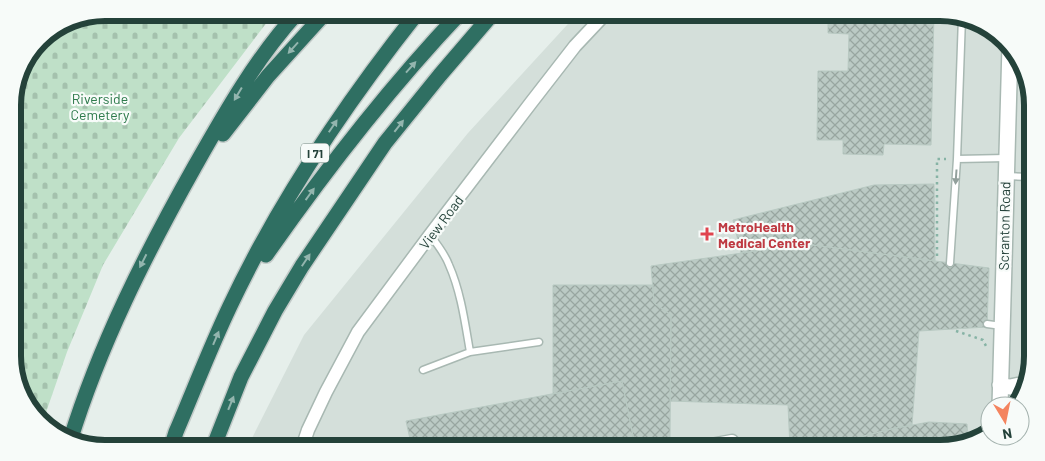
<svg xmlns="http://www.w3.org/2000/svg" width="1045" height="461" viewBox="0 0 1045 461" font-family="Barlow,sans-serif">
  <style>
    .built { fill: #d4dfda }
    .cemetery { fill: url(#cemetery-stones) }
    .building { fill: url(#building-cross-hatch); stroke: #b8c9c2 }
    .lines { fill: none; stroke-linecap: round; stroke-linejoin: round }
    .service-casing { stroke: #a8b8b2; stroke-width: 9 }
    .minor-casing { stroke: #a8b8b2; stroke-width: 15 }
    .tertiary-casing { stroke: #a8b8b2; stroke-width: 18 }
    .motorway-casing { stroke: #c2cac8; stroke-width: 18 }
    .path { stroke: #86b3a5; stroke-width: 2.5; stroke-dasharray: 2.5 4; stroke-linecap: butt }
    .service { stroke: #fff; stroke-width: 6 }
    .minor { stroke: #fff; stroke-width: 12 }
    .tertiary { stroke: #fff; stroke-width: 15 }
    .motorway { stroke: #2f6f62; stroke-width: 15 }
    .oneway { fill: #93b5ae }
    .oneway2 { fill: #92a09c }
    .health-dot { fill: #e0444e; stroke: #f7fbf9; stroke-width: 2 }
    .labels { text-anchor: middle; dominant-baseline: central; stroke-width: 4.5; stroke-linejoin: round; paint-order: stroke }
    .shield { fill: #f7fbf9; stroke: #637a73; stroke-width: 1 }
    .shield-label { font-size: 12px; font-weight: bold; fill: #24423a }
    .park-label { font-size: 14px; fill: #2d7a4b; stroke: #f7fbf9 }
    .street-label { font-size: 14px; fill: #24423a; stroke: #f7fbf9 }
    .health-label { font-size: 14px; font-weight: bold; fill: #be3a42; stroke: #f7fbf9; text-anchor: start }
    .rim { fill: none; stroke: #24423a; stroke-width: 6 }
  </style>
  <defs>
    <pattern id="cemetery-stones" width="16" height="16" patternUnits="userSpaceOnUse" patternTransform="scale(1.25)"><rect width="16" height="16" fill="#bfe0c8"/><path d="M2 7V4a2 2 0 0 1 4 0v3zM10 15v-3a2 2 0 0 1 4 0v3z" fill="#a4c1ad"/></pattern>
    <pattern id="building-cross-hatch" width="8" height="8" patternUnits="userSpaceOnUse" patternTransform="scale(1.25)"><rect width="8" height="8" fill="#bbcac4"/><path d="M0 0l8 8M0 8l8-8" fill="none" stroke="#98a6a0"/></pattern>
  </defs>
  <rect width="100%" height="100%" fill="#e6efeb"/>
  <!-- built -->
  <path class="built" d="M578,13H940L975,19L1013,48L1032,93L1026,391L1013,406H990V433L946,448H247L304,335L468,133Z"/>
  <!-- cemetery -->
  <path class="cemetery" d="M105,13H274L179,138L103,265L67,352L43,421L32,413L14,374L13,99L22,64L44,36Z"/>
  <!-- building -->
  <path class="building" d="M828,12H934L931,145L884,144L883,155L843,154V140H817L818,71H848L849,34L828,33Z
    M934,184L935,261L805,244L741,253L733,220L874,185Z
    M805,244L989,268L987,327L919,331L912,425L891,429L837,443L825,448H790L788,405L670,401L671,315L654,303L651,266Z
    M553,285H653L654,303L671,315L670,437L635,446L622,381L553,394Z
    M622,381L635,446L623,448H412L406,421Z
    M929,422L967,424L968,441L946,448H825L837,443L891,429Z"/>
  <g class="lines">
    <!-- service casing -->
    <g class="service-casing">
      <path id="service" d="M957,159L962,17
        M1006,176L1030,177
        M430,235C437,244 445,254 449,265C461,292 465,323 470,352L539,342
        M950,263L957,159L1006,158
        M987,324L1002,326
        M423,370L470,352"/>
    </g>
    <!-- minor casing -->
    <g class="minor-casing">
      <path id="minor" d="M302,448L308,430L326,392L358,332L430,235L530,104L575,46L607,12
        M695,448L732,441"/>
    </g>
    <!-- tertiary casing -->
    <g class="tertiary-casing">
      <path id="tertiary" d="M1000,385L1010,387L1026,384
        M1000,406L1010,46"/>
    </g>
    <!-- motorway casing -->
    <g class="motorway-casing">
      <path id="motorway" d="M223,134L268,76L326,12
        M266,255C326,169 389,88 461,12
        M70,441C100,344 145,255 195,166C225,113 256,58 298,12
        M171,448L176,432C194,390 210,348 230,306C280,200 345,104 418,12
        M213,448L241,377L275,311L302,266L385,143L440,75L494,12"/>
    </g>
    <!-- path -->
    <path class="path" d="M1024,216L1029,222
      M937,256V159H946
      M1023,257L1028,250
      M1022,304H1027
      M956,331L983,340L986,346"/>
    <!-- service -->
    <use href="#service" class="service"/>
    <!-- minor -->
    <use href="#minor" class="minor"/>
    <!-- tertiary -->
    <use href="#tertiary" class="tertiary"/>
    <!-- motorway -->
    <use href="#motorway" class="motorway"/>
  </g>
  <!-- one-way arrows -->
  <defs><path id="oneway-solid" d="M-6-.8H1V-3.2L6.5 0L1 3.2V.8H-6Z" transform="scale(1.25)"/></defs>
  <g class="oneway">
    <use href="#oneway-solid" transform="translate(293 48) rotate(132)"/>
    <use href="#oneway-solid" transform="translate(411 67) rotate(-48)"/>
    <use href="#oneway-solid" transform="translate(238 94) rotate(121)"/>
    <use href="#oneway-solid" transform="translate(333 126) rotate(-56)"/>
    <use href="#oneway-solid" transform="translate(399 126) rotate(-52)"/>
    <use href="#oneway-solid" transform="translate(310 194) rotate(-54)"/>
    <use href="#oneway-solid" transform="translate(306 260) rotate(-56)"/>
    <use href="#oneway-solid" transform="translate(143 261) rotate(117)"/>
    <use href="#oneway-solid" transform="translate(216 338) rotate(-67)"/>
    <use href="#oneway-solid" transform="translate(231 403) rotate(-68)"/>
  </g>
  <use class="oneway2" href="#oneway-solid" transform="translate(956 177) rotate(94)"/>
  <!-- markers -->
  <path class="health-dot" d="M704.5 226.5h5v5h5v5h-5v5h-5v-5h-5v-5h5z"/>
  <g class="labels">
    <!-- shield labels -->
    <rect class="shield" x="301" y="143.5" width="28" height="19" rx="4"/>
    <g class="shield-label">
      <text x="315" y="153">I 71</text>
    </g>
    <!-- park labels -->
    <g class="park-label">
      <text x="100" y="98">Riverside<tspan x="100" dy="16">Cemetery</tspan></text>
    </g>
    <!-- street labels -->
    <g class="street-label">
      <text transform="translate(441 222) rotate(-53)">View Road</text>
      <text transform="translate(1004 226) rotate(-89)">Scranton Road</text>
    </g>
    <!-- health labels -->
    <g class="health-label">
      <text x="718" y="226">MetroHealth<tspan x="718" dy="16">Medical Center</tspan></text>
    </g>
  </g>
  <!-- crop -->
  <path d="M0 0H1045V461H0ZM105 21H940A84 84 0 0 1 1024 105V356A84 84 0 0 1 940 440H105A84 84 0 0 1 21 356V105A84 84 0 0 1 105 21Z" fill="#f7fbf9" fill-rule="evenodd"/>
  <path class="rim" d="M105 21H940A84 84 0 0 1 1024 105V356A84 84 0 0 1 940 440H105A84 84 0 0 1 21 356V105A84 84 0 0 1 105 21Z"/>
  <!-- north arrow -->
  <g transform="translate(1005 421) rotate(170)"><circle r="24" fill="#f7fbf9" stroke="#a3b1ad"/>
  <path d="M0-4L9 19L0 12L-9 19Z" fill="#f4845f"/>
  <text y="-8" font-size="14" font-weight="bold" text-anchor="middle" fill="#24423a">N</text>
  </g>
</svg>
